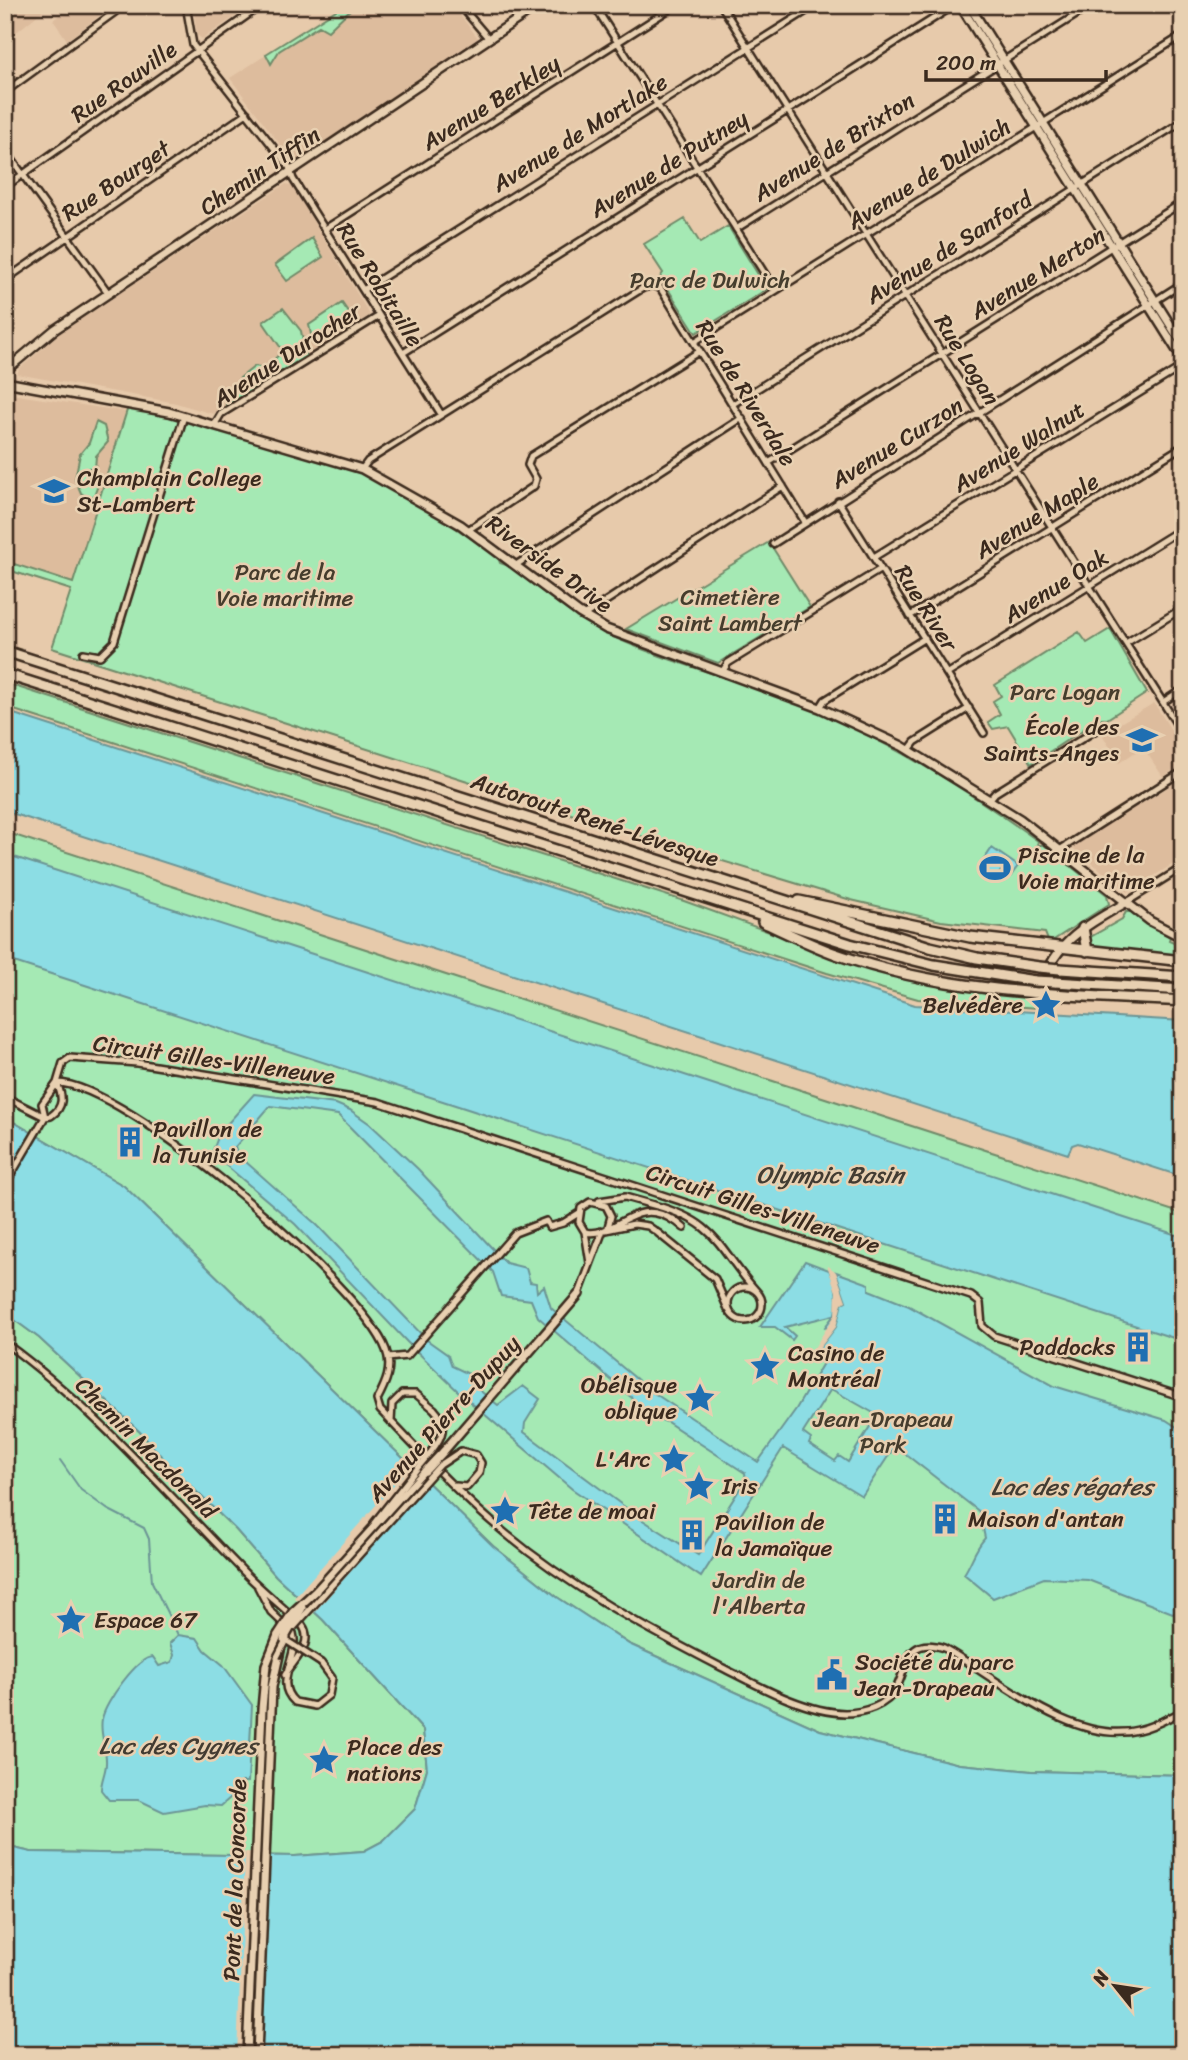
<svg xmlns="http://www.w3.org/2000/svg" width="1188" height="2060" viewBox="0 0 1188 2060" font-family="Sriracha,sans-serif">
  <style>
    .built { fill: #ddbc9d }
    .green { fill: #a5e9b4; stroke: #708a69; stroke-width: 2 }
    .water { fill: #8cdde4; stroke: #6c9595; stroke-width: 2; fill-rule: evenodd }
    .pier { fill: #e7caab }
    .lines { fill: none; stroke-linecap: round; stroke-linejoin: round }
    .stream { stroke: #6c9595; stroke-width: 2 }
    .street-casing { stroke: #3b2a1e; stroke-width: 10 }
    .secondary-casing { stroke: #3b2a1e; stroke-width: 12 }
    .highway-casing { stroke: #3b2a1e; stroke-width: 14 }
    .street { stroke: #e8d0b1; stroke-width: 5 }
    .secondary { stroke: #e8d0b1; stroke-width: 7 }
    .highway { stroke: #e8d0b1; stroke-width: 9 }
    .street-bridge-casing { stroke: #3b2a1e; stroke-width: 10; stroke-linecap: butt }
    .secondary-bridge-casing { stroke: #3b2a1e; stroke-width: 12; stroke-linecap: butt }
    .highway-bridge-casing { stroke: #3b2a1e; stroke-width: 14; stroke-linecap: butt }
    .street-bridge { stroke: #e8d0b1; stroke-width: 5 }
    .secondary-bridge { stroke: #e8d0b1; stroke-width: 7 }
    .highway-bridge { stroke: #e8d0b1; stroke-width: 9 }
    .labels { text-anchor: middle; dominant-baseline: central; stroke-width: 5; stroke-linejoin: round; paint-order: stroke }
    .street-label { font-size: 23px; fill: #3b2a1e; stroke: #e8d0b1 }
    .park-label { font-size: 23px; fill: #463d2d; stroke: #e8d0b1 }
    .poi-label { font-size: 23px; fill: #3b2a1e; stroke: #e8d0b1; text-anchor: start }
    .water-label { font-size: 24px; font-style: italic; fill: #433c32; stroke: #e8d0b1 }
  </style>
  <rect width="100%" height="100%" fill="#e7caab"/>
  <filter id="ink" filterUnits="userSpaceOnUse"><feTurbulence type="fractalNoise" baseFrequency=".0143" numOctaves="2"/><feDisplacementMap in="SourceGraphic" scale="14" xChannelSelector="R" yChannelSelector="G"/><feConvolveMatrix kernelMatrix="1 2 1 2 8 2 1 2 1" color-interpolation-filters="sRGB"/></filter>
  <g filter="url(#ink)">
    <!-- built -->
    <path class="built" d="M5,5H50L14,34L5,22Z
      M73,5H106L107,10L67,40L53,20Z
      M193,5H252L202,39L197,35Z
      M344,5H452L478,38L294,163L230,78Z
      M286,184L291,185L370,315L213,414L176,403L17,374L19,369L60,333Z
      M11,394L127,412L73,583L5,561V400Z
      M1154,703L1183,749V763L1163,777L1143,747L1119,763L1102,734Z
      M1183,778V858L1128,892L1072,847Z"/>
    <!-- green -->
    <path class="green" d="M344,5H355L328,31L319,26L279,51L271,64L266,54Z
      M685,219L700,243L728,226L767,289L696,333L666,286L658,280L663,273L644,244Z
      M312,238L323,257L287,281L275,265Z
      M342,303L353,319L313,344L309,325Z
      M283,308L301,331L306,356L226,406V396L242,381L240,378L255,366L265,368L283,351L263,322Z
      M128,407L192,422L362,473L438,516L498,557L500,563L509,566C540,589 570,616 605,633C676,667 748,680 821,713C899,747 967,790 1038,841L1037,845H1044L1107,895L1109,904L1049,943L1045,933L941,921L851,900L630,833L52,648L71,590L5,569V561L73,583Z
      M96,422L104,426L108,442L96,456L95,469L89,468V478L98,485L94,496L89,498L81,493L75,479L80,454L89,443Z
      M769,542L810,607L718,663L626,629Z
      M1110,629L1147,693L1107,719H1099L1031,764L1008,726L993,729L988,722L1000,714L993,701L1001,696L995,685L1079,632L1087,643Z
      M5,683L684,901L852,962L1052,998L1051,1009L918,999L827,973L5,707Z
      M5,832L1183,1214V1775L1031,1771L959,1764L820,1730L629,1644L557,1597L493,1546L124,1186L5,1117Z
      M1126,912H1132L1170,937L1169,940L1183,946V958L1099,949L1090,946L1087,939L1122,919Z
      M5,1313L39,1338L140,1432L169,1465L236,1530L276,1576L323,1620L423,1730L427,1769L415,1809L383,1841L364,1851L295,1856L31,1852L5,1846Z"/>
    <!-- water -->
    <path class="water" d="M5,711L915,1005L1183,1021V1177L1078,1143L1072,1145L1068,1154L5,811Z
      M992,848L1018,866L1010,877L1001,871L996,879L979,867Z
      M5,854L1183,1237V1341L11,961L5,957Z
      M254,1094L336,1104L350,1110L370,1124L418,1169L506,1263L526,1268L530,1282L536,1283L537,1292L544,1286L551,1308L651,1391L758,1462L796,1409L823,1363L815,1354L836,1327L842,1303L846,1301L836,1272L869,1284V1290L909,1306L1054,1386L1166,1420L1183,1431V1617L1088,1580L1044,1578L993,1598L964,1574C972,1562 974,1550 985,1538L982,1524L985,1516L895,1446L862,1496L783,1448L701,1577L572,1489L463,1396L407,1342L295,1224L215,1156L212,1153L220,1132ZM270,1106L338,1115L493,1272L501,1296L531,1300L538,1317L632,1398L636,1405L651,1417L667,1422L745,1473L746,1479L698,1555L641,1519L524,1432L525,1423L540,1399L523,1386L498,1405L478,1389L471,1375L452,1366L448,1355L427,1340L317,1225L237,1154L235,1147ZM831,1389L877,1415L848,1462L839,1456L835,1461L809,1444L811,1439L803,1433Z
      M5,1117L124,1186L493,1546L557,1597L629,1644L820,1730L959,1764L1031,1771L1183,1775V2055H5V1846L31,1852L295,1856L364,1851L383,1841L415,1809L427,1769L423,1730L323,1620L276,1576L236,1530L169,1465L140,1432L39,1338L5,1313Z
      M805,1261L829,1270C839,1288 840,1311 828,1329L825,1327L834,1315L785,1327L795,1336L792,1340L775,1327H760Z
      M178,1635L197,1638L205,1650L223,1665L252,1705L248,1782H242L240,1789L221,1806L205,1805L164,1812L139,1800H109L101,1790C101,1780 106,1772 106,1763C107,1748 99,1734 102,1719C105,1703 137,1657 153,1657L159,1666L172,1662L174,1655L170,1643Z"/>
    <!-- pier -->
    <path class="pier" d="M827,1265L836,1272L846,1301L842,1303L836,1327L816,1353L820,1361L804,1348L812,1351L835,1315L836,1292Z
      M414,1462L432,1480L312,1615L294,1598Z
      M245,1852H271L262,2055H237Z"/>
    <g class="lines">
      <!-- stream -->
      <path class="stream" d="M60,1460L81,1490L107,1509L144,1528L149,1539L152,1582L178,1635"/>
      <!-- street casing -->
      <g class="street-casing">
        <path id="street" d="M186,5L193,45L289,167L293,179L441,414
          M460,5L489,39
          M594,5L775,290
          M721,5L1183,734
          M5,92L115,12L119,5
          M5,150L109,294
          M5,187L262,5
          M325,229L676,5
          M736,229L1092,5
          M5,280L247,113
          M363,290L816,5
          M694,342L1183,35
          M403,353L955,5
          M733,404L1183,121
          M215,424L221,414L379,316
          M770,462L1183,202
          M362,469L368,461L643,288L654,285L661,289L805,522
          M838,501L984,733
          M468,530L534,486L536,479L528,465L531,456L700,351
          M773,544L1183,283
          M874,557L1183,366
          M516,565L742,418
          M583,616L783,486
          M910,616L1183,446
          M1126,643L1183,608
          M83,653L100,656L114,642L184,416
          M722,672L728,663L881,569
          M947,674L1183,528
          M1163,702L1183,689
          M820,708L825,700L925,638
          M909,750L915,742L969,708
          M990,799L995,793L1104,725
          M1061,849L1183,771
          M1127,902L1183,867
          M57,1083C125,1083 362,1286 386,1350C393,1368 386,1383 377,1400L380,1410C420,1452 460,1496 505,1533C571,1588 645,1628 721,1667C757,1685 804,1712 845,1713C863,1713 887,1706 896,1689C908,1666 905,1636 944,1648C997,1678 1074,1746 1138,1730C1154,1727 1168,1718 1183,1711
          M5,1097L45,1117
          M45,1117L42,1104L57,1083L63,1063L70,1058L137,1063L378,1102L971,1296L980,1303L982,1326L994,1336L1183,1397
          M45,1117L51,1116C64,1107 63,1097 57,1083
          M5,1185L45,1117
          M599,1201L625,1197L657,1206
          M654,1205C720,1223 717,1248 758,1293
          M673,1219L684,1228
          M608,1227L611,1216L606,1206L590,1202L581,1208L579,1222L585,1232C615,1239 635,1194 674,1221
          M606,1230L634,1224L648,1226L658,1233L715,1279L728,1309
          M585,1232L590,1263
          M728 1304a17 17 0 1 1 34 0a17 17 0 1 1-34 0Z
          M579,1294L602,1233
          M5,1343C96,1409 168,1495 246,1574C264,1592 284,1608 302,1625C315,1643 294,1660 285,1675
          M388,1358L407,1356L515,1233L546,1221L549,1227L563,1223L579,1213
          M391,1422L392,1404L402,1394H416L434,1409
          M456,1486L467,1487L479,1473L481,1463L476,1455
          M374,1523L420,1465
          M258,1587L271,1612L293,1633C300,1657 272,1682 295,1702L315,1706L329,1695L332,1678L321,1663"/>
      </g>
      <!-- secondary casing -->
      <g class="secondary-casing">
        <path id="secondary" d="M960,5L1183,360
          M969,5L1183,345
          M5,371L54,330L539,5
          M5,382L169,412L362,469L461,525L579,613L606,629L820,708L902,746L1020,819L1150,921L1183,938
          M1041,994C1048,945 1087,925 1127,902
          M443,1452L579,1294
          M316,1591L425,1471
          M247,2055L262,1709L266,1665L278,1635
          M257,2055L272,1687L280,1651"/>
      </g>
      <!-- highway casing -->
      <g class="highway-casing">
        <path id="highway" d="M5,651L930,947L977,958L1039,967
          M5,674L850,944L934,965L1035,981
          M799,901L970,937L1183,961
          M763,922C787,933 811,945 836,954C948,994 1066,995 1183,1001
          M1083,928L1087,951
          M1060,969L1183,977
          M1055,982L1183,990"/>
      </g>
      <!-- street -->
      <use href="#street" class="street"/>
      <!-- secondary -->
      <use href="#secondary" class="secondary"/>
      <!-- highway -->
      <use href="#highway" class="highway"/>
      <!-- street-bridge casing -->
      <g class="street-bridge-casing">
        <path id="street-bridge" d="M420,1465C434,1448 454,1430 434,1409
          M294,1627L440,1465L461,1451L476,1455
          M284,1639L321,1663
          M277,1657L287,1638"/>
      </g>
      <!-- secondary-bridge casing -->
      <g class="secondary-bridge-casing">
        <path id="secondary-bridge" d="M425,1471L443,1452
          M278,1635L293,1612L316,1591
          M284,1639L302,1608"/>
      </g>
      <!-- highway-bridge casing -->
      <g class="highway-bridge-casing">
        <path id="highway-bridge" d="M1039,967L1060,969
          M1035,981L1055,982"/>
      </g>
      <!-- street-bridge -->
      <use href="#street-bridge" class="street-bridge"/>
      <!-- secondary-bridge -->
      <use href="#secondary-bridge" class="secondary-bridge"/>
      <!-- highway-bridge -->
      <use href="#highway-bridge" class="highway-bridge"/>
    </g>
  </g>
  <!-- icons -->
  <defs>
    <g id="university-bare" transform="scale(2.415)"><path d="M0-5L7-2L0 1L-7-2ZM-4 1L0 2.5L4 1V4Q0 6-4 4Z" fill="#1f6fb2" stroke="#e8d0b1" stroke-width="2.5" paint-order="stroke"/></g>
    <g id="school-bare" transform="scale(2.415)"><path d="M0-5L7-2L0 1L-7-2ZM-4 1L0 2.5L4 1V4Q0 6-4 4Z" fill="#1f6fb2" stroke="#e8d0b1" stroke-width="2.5" paint-order="stroke"/></g>
    <g id="stadium-bare" transform="scale(2.415)"><path d="M0-5a6.5 5 0 1 0 0 10a6.5 5 0 1 0 0-10ZM-3.5-1.8h7v3.6h-7Z" fill="#1f6fb2" stroke="#e8d0b1" stroke-width="2.5" paint-order="stroke"/></g>
    <g id="sight-bare" transform="scale(2.415)"><path d="M0-6L1.8-2.2L6-1.7L2.9 1.2L3.7 5.4L0 3.3L-3.7 5.4L-2.9 1.2L-6-1.7L-1.8-2.2Z" fill="#1f6fb2" stroke="#e8d0b1" stroke-width="2.5" paint-order="stroke"/></g>
    <g id="building-bare" transform="scale(2.415)"><path d="M-4-6H4V6H1V3H-1V6H-4ZM-2.5-4.3h1.7v1.8h-1.7ZM.8-4.3h1.7v1.8H.8ZM-2.5-1h1.7V.8h-1.7ZM.8-1h1.7V.8H.8Z" fill="#1f6fb2" stroke="#e8d0b1" stroke-width="2.5" paint-order="stroke"/></g>
    <g id="civic-bare" transform="scale(2.415)"><path d="M-.6-6.5H3V-4.5H.6V-3L4-1V1h2V6H-6V1h2V-1L-.6-3ZM-1.2 2.5V6h2.4V2.5Z" fill="#1f6fb2" stroke="#e8d0b1" stroke-width="2.5" paint-order="stroke"/></g>
  </defs>
  <g fill-rule="evenodd">
    <use href="#university-bare" x="54" y="491"/>
    <use href="#school-bare" x="1142" y="740"/>
    <use href="#stadium-bare" x="995" y="868"/>
    <use href="#sight-bare" x="1046" y="1005"/>
    <use href="#building-bare" x="130" y="1142"/>
    <use href="#building-bare" x="1138" y="1347"/>
    <use href="#sight-bare" x="765" y="1366"/>
    <use href="#sight-bare" x="700" y="1398"/>
    <use href="#sight-bare" x="674" y="1459"/>
    <use href="#sight-bare" x="699" y="1486"/>
    <use href="#sight-bare" x="505" y="1511"/>
    <use href="#building-bare" x="945" y="1519"/>
    <use href="#building-bare" x="692" y="1535"/>
    <use href="#sight-bare" x="71" y="1620"/>
    <use href="#civic-bare" x="832" y="1675"/>
    <use href="#sight-bare" x="324" y="1760"/>
  </g>
  <g class="labels">
    <!-- street labels -->
    <g class="street-label">
      <text transform="translate(124 82) rotate(-35)">Rue Rouville</text>
      <text transform="translate(491 103) rotate(-32)">Avenue Berkley</text>
      <text transform="translate(580 133) rotate(-32)">Avenue de Mortlake</text>
      <text transform="translate(834 147) rotate(-32)">Avenue de Brixton</text>
      <text transform="translate(669 164) rotate(-32)">Avenue de Putney</text>
      <text transform="translate(260 171) rotate(-34)">Chemin Tiffin</text>
      <text transform="translate(929 174) rotate(-32)">Avenue de Dulwich</text>
      <text transform="translate(116 181) rotate(-34)">Rue Bourget</text>
      <text transform="translate(949 248) rotate(-32)">Avenue de Sanford</text>
      <text transform="translate(1038 273) rotate(-32)">Avenue Merton</text>
      <text transform="translate(380 285) rotate(58)">Rue Robitaille</text>
      <text transform="translate(287 355) rotate(-33)">Avenue Durocher</text>
      <text transform="translate(967 360) rotate(58)">Rue Logan</text>
      <text transform="translate(746 393) rotate(58)">Rue de Riverdale</text>
      <text transform="translate(897 443) rotate(-32)">Avenue Curzon</text>
      <text transform="translate(1019 447) rotate(-32)">Avenue Walnut</text>
      <text transform="translate(1037 516) rotate(-32)">Avenue Maple</text>
      <text transform="translate(549 564) rotate(36)">Riverside Drive</text>
      <text transform="translate(1056 586) rotate(-32)">Avenue Oak</text>
      <text transform="translate(926 608) rotate(58)">Rue River</text>
      <text transform="translate(595 820) rotate(18)">Autoroute René-Lévesque</text>
      <text transform="translate(214 1060) rotate(8)">Circuit Gilles-Villeneuve</text>
      <text transform="translate(763 1209) rotate(18)">Circuit Gilles-Villeneuve</text>
      <text transform="translate(444 1419) rotate(-48)">Avenue Pierre-Dupuy</text>
      <text transform="translate(146 1448) rotate(45)">Chemin Macdonald</text>
      <text transform="translate(235 1880) rotate(-88)">Pont de la Concorde</text>
    </g>
    <!-- park labels -->
    <g class="park-label">
      <text x="710" y="280">Parc de Dulwich</text>
      <text x="285" y="572">Parc de la<tspan x="285" dy="26">Voie maritime</tspan></text>
      <text x="730" y="597">Cimetière<tspan x="730" dy="26">Saint Lambert</tspan></text>
      <text x="1065" y="692">Parc Logan</text>
      <text x="883" y="1419">Jean-Drapeau<tspan x="883" dy="26">Park</tspan></text>
      <text x="759" y="1580">Jardin de<tspan x="759" dy="26">l'Alberta</tspan></text>
    </g>
    <!-- poi labels -->
    <g class="poi-label">
      <text x="77" y="478">Champlain College<tspan x="77" dy="26">St-Lambert</tspan></text>
      <text x="1119" y="727" text-anchor="end">École des<tspan x="1119" dy="26">Saints-Anges</tspan></text>
      <text x="1018" y="855">Piscine de la<tspan x="1018" dy="26">Voie maritime</tspan></text>
      <text x="1023" y="1005" text-anchor="end">Belvédère</text>
      <text x="153" y="1129">Pavillon de<tspan x="153" dy="26">la Tunisie</tspan></text>
      <text x="1115" y="1347" text-anchor="end">Paddocks</text>
      <text x="788" y="1353">Casino de<tspan x="788" dy="26">Montréal</tspan></text>
      <text x="677" y="1385" text-anchor="end">Obélisque<tspan x="677" dy="26">oblique</tspan></text>
      <text x="651" y="1459" text-anchor="end">L'Arc</text>
      <text x="722" y="1486">Iris</text>
      <text x="528" y="1511">Tête de moai</text>
      <text x="968" y="1519">Maison d'antan</text>
      <text x="715" y="1522">Pavilion de<tspan x="715" dy="26">la Jamaïque</tspan></text>
      <text x="94" y="1620">Espace 67</text>
      <text x="855" y="1662">Société du parc<tspan x="855" dy="26">Jean-Drapeau</tspan></text>
      <text x="347" y="1747">Place des<tspan x="347" dy="26">nations</tspan></text>
    </g>
    <!-- water labels -->
    <g class="water-label">
      <text x="830" y="1175">Olympic Basin</text>
      <text x="1072" y="1487">Lac des régates</text>
      <text x="178" y="1746">Lac des Cygnes</text>
    </g>
  </g>
  <!-- margin -->
  <rect width="1188" height="2060" fill="none" stroke="#e8d0b1" stroke-width="28"/>
  <rect x="14" y="14" width="1160" height="2032" fill="none" stroke="#3b2a1e" stroke-width="2.5" filter="url(#ink)"/>
  <!-- north arrow -->
  <g transform="translate(1115 1986) rotate(300)" stroke="#e8d0b1" stroke-width="5" paint-order="stroke">
  <path d="M0-5L12 26L0 18L-12 26Z" fill="#3b2a1e"/>
  <text y="-10" font-size="19" font-weight="bold" text-anchor="middle" fill="#3b2a1e">N</text>
  </g>
  <!-- scale -->
  <path d="M926 70v10h180v-10" fill="none" stroke="#3b2a1e" stroke-width="3.5"/>
  <text x="936" y="70" font-size="21" fill="#3b2a1e" stroke="#e8d0b1" stroke-width="5" paint-order="stroke">200 m</text>
</svg>
